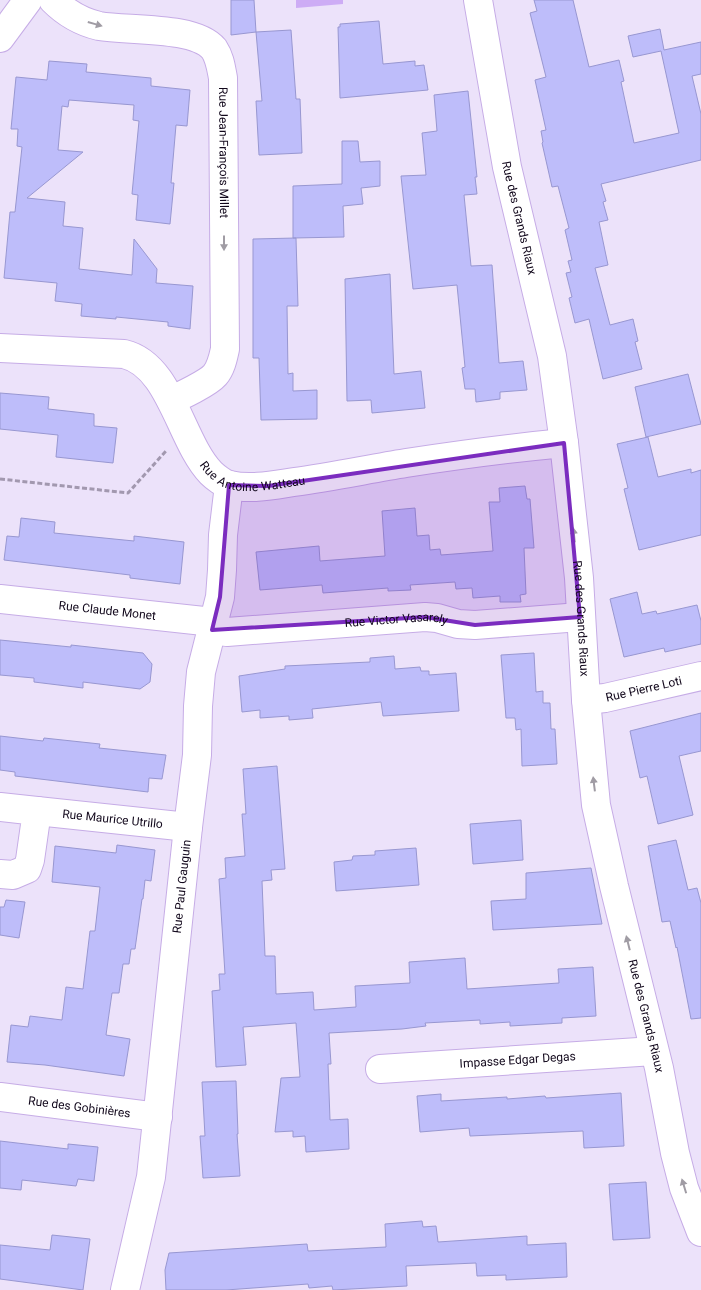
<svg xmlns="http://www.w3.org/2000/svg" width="701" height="1290" viewBox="0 0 701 1290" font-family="Roboto,sans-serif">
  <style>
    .water { fill: #cdacf5 }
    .building { fill: #bebdfa; stroke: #9897d1 }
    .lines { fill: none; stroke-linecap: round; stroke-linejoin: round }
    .minor-casing { stroke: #c6ace6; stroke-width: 30 }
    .path { stroke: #a298af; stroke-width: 3; stroke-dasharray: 5 2.5; stroke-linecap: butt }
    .minor { stroke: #fff; stroke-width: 28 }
    .oneway { fill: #a09ca4 }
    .marked { fill: #7b2cbf; fill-opacity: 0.2; stroke: #7b2cbf; stroke-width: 4; stroke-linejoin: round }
    .labels { text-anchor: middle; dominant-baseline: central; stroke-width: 4; stroke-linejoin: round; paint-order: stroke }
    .street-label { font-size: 12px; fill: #11071b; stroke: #f7f2fe }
  </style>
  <rect width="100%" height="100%" fill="#ece2fa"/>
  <!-- water -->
  <path class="water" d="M296,0H343V4L296,8Z"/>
  <!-- building -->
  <path class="building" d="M231,0H254L256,32L231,35Z
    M534,0H573L589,67L619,60L624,81L621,82L634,143L679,133L661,51L633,57L628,36L660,29L664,50L701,42V74L692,76L701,114V160L601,184L606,201L603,202L608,220L599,222L608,265L595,268L610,325L633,319L638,341L635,342L642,369L603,379L589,319L575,323L569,298L572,297L566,273L571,272L568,261L572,260L565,230L569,228L558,186L552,187L542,143L543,142L541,131L546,130L535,80L546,77L530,13L537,11Z
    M379,21L383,64L415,61V66L424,65L428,90L340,98L338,27H340V24Z
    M291,30L296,99H300L302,153L259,155L256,101H262L256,32Z
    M49,61L87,64L86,72L151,78V86L190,90L187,126L176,125L171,183H174L170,224L136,220L138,195L132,194L139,121L133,120L134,105L69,100L68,107L62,106L58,150L83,152L27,198L65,202L63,226L83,228L79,269L132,275L134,239L157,269L156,283L193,286L190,329L168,326V322L116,317V319L81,316L82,304L55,301L57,283L4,278L10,212H15L22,147L17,146L18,129H11L16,77L47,80Z
    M468,91L477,177H475L477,194L464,195L471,266L492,265L499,363L523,361L527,390L500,392V399L476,402L475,389H465L462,368L465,367L457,285L413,289L401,176L426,175L422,133L437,131L434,95Z
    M342,141H358L360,162L380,161V186L361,188L363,204L343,206L344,237L293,238V186L342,184Z
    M296,238L298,306H287L288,374L293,373V391L317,390V419L261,420L259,358H253V239Z
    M390,274L394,374L421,371L425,408L372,413L371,400L347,401L345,279Z
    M688,374L701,424L646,437L635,387Z
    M0,393L49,397L48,409L94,414V426L117,428L113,463L56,457L58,435L0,429Z
    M648,437L658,477L691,469V473L701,470V535L639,550L624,489L628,488L617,444Z
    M525,486L527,499H530L534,548H524L526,594L520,595L521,602H500V596L473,598L472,588L456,589L455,582L410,585L411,590L388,591V588L323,593L322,585L260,590L256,552L319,546L320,561L385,556L382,511L415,508L417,536L429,535L430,550L440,549L441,555L493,551L489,502H500L499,488Z
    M21,518L55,522L54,533L134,541V536L184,542L180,584L130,578V575L4,560L7,536L19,537Z
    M637,592L642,614L656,611L657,614L697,605L701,621V644L665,652L664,648L624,657L610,599Z
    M0,640L71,647V645L143,653L152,664L150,682L140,689L83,682V688L34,682V678L0,675Z
    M534,653L536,692L543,691V703H550L551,729H555L557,764L522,766L521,729L516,730L515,718H506L501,655Z
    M394,656L395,669L420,667L421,671H429V675L456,673L459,711L383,716L381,702L312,709L313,718L289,720V716L260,718V710L242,712L239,676L285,669V666L370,662V658Z
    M701,713V751L679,756L693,815L658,824L647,776L640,778L630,731Z
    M0,736L43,741L44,738L100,744L99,748L166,755L162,779L149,778L148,792L15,776V772L0,770Z
    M277,766L285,869L271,870L272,880L262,881L265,956H275L276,994L313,992L314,1010L356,1007L355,986L410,983L409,962L465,958L467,989L559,983L558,969L593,967L596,1016L562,1018V1023L510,1026V1022L480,1024V1020L425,1023L426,1026L402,1029L329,1033L331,1064H328L330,1120L348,1119L349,1149L306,1152L305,1136L293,1137V1131L275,1132L281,1078L300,1077L296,1023L243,1027L246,1065L216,1067L212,991L220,990L219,974H225L219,879L226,878L225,858L245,856L242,814H246L243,769Z
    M521,820L523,860L473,864L470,824Z
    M676,840L688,890L697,888L701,903V1018L691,1019L677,947L676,948L670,921L662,922L648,846Z
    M117,845L155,850L151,881L145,880L143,899H142L135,949H131L129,964H123L119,993H112L106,1035L130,1039L124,1076L45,1065L7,1062L11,1025L28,1027L30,1016L62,1020L66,987L83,989L90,931H95L100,887L52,882L55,846L116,853Z
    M416,848L419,885L336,891L334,862L352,860L353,856L375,855V851Z
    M591,868L602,924L493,930L491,901L526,899V873Z
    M6,900L25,902L19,938L0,935V907H4Z
    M236,1081L238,1134H237L240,1176L203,1178L200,1136H205L202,1082Z
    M621,1093L624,1146L584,1148L583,1131L470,1136L469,1128L420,1132L417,1096L441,1094V1101L507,1097V1099L545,1096L546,1098Z
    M0,1141L68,1149V1144L98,1147L94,1181L78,1179L76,1186L22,1180L21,1190L0,1188Z
    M646,1182L650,1238L613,1240L609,1184Z
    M422,1221L423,1227L436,1226L438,1242L527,1236V1245L566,1243L567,1277L506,1280V1275L477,1276L476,1263L406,1266L407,1286L333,1290L332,1286L309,1288L308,1284L226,1290H166L165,1270L169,1253L307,1244L308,1251L386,1247L385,1224Z
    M52,1235L90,1239L83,1290L0,1279V1245L50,1250Z"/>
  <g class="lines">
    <!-- minor casing -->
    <g class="minor-casing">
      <g id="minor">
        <path id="s1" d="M53,0C65,12 82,22 99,26C129,31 195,26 214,49C220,58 221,68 223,78L225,349C223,358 221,368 215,375C208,383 181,396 171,400"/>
        <path id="s2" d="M478,0L507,167L552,356L564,443L579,578L586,700L596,805L614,886L659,1068L675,1153L684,1188L701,1232"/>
        <path d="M0,38L28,0"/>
        <path id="s3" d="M0,348L124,354C171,365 180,441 211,473C215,477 224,484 230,485C250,490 274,485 294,482C331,477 369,469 406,463C458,455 511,448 564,443"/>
        <path id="s4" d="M0,599L213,622"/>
        <path id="s5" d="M212,630L227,632L425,617L437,618L458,624L475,625L580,617"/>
        <path id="s6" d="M586,700L605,698L701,676"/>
        <path d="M0,807L37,811L30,860L27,869L13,875L0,874"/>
        <path id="s7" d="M37,811L188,827"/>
        <path id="s8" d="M380,1069L654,1051"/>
        <path id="s9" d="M0,1097L158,1117"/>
        <path id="s10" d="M125,1290L151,1177L188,827L197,755L198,706L201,672L220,597L222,570L223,535L229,485"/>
      </g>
    </g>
    <!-- path -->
    <path class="path" d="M0,479L128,493L166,451"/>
    <!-- minor -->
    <use href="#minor" class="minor"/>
  </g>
  <!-- one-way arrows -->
  <defs><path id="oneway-solid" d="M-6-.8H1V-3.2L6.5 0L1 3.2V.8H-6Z" transform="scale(1.25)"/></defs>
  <g class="oneway">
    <use href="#oneway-solid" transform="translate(95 24) rotate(16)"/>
    <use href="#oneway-solid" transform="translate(224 243) rotate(90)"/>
    <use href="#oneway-solid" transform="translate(574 535) rotate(-96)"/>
    <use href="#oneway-solid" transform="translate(594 784) rotate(-97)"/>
    <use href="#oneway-solid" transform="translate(628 943) rotate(-104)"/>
    <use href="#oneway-solid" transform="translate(684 1186) rotate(-107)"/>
  </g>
  <!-- marked area -->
  <path class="marked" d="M564,443L580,617L475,625L425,617L212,630L220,597L229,485L268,486Z"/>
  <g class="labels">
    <!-- street labels -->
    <g class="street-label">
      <text stroke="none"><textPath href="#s1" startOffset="278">Rue Jean-François Millet</textPath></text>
      <text stroke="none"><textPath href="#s2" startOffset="222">Rue des Grands Riaux</textPath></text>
      <text stroke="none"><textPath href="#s3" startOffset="318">Rue Antoine Watteau</textPath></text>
      <text stroke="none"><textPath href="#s4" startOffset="108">Rue Claude Monet</textPath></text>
      <text stroke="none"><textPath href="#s2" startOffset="628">Rue des Grands Riaux</textPath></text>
      <text stroke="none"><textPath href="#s5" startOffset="185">Rue Victor Vasarely</textPath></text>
      <text stroke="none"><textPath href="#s6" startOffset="59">Rue Pierre Loti</textPath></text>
      <text stroke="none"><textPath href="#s7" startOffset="76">Rue Maurice Utrillo</textPath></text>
      <text stroke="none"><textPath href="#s10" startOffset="408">Rue Paul Gauguin</textPath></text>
      <text stroke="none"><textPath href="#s2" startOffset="1032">Rue des Grands Riaux</textPath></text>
      <text stroke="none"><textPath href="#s8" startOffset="138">Impasse Edgar Degas</textPath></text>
      <text stroke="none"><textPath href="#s9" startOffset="80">Rue des Gobinières</textPath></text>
    </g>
  </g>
</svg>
